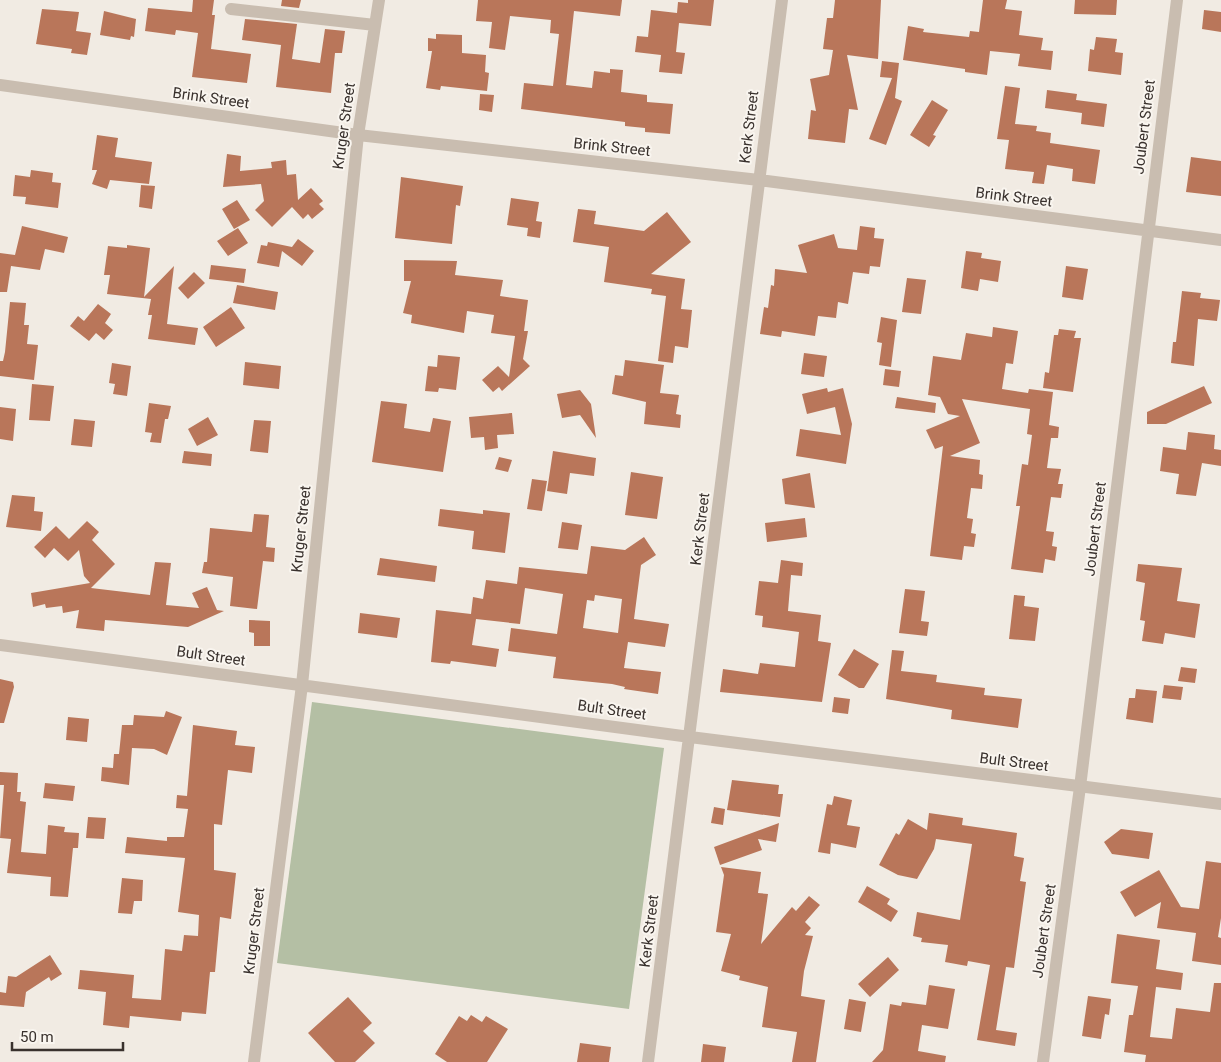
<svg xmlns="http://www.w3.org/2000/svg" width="1221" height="1062" viewBox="0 0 1221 1062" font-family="Roboto,sans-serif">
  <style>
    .green { fill: #b4bfa4 }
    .building { fill: #b9765a; fill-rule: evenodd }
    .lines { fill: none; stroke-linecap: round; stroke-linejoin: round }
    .street { stroke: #c9bdb0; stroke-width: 12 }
    .labels { text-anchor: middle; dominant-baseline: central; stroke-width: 4; stroke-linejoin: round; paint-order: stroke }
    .street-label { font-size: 15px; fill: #39312d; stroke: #f9f5ef }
  </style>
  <rect width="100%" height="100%" fill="#f1ebe3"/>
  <!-- green -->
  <path class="green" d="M312,702L664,748L629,1009L277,963Z"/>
  <!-- building -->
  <path class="building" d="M193,0H214L212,15H215L211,49L251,54L247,83L192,77L198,33L176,30L175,35L145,31L148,8L192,12Z
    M282,0H301L299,8L281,6Z
    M478,0H622L620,16L574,11L566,85L592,88L594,71L610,73V69L623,70L621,92L647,95V102L673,104L670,134L645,132V128L625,126V122L521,109L524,83L553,86L559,34L550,33L551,20L510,16L505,50L489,48L492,22L476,21Z
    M688,0H714L711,26L679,23L676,52L685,53L682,74L659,72L661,55L635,52L637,36L648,37L651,10L677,13L678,2L688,3Z
    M835,0H881L878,59L847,55L858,110L849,109L845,143L808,139L811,110L816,111L810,79L829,75L833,50L823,49L827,18H833Z
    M983,0H1007L1005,9L1022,11L1019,35L1043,38L1041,50L1053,51L1051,70L1018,66L1020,54L990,51L987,75L965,72V69L903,60L908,26L924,29L923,32L969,37L970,31L979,32Z
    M1075,0H1117L1116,15L1074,14Z
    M42,9L79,12L76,31L91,33L87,55L71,53L72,49L36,44Z
    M1204,10L1221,12V32L1202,29Z
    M104,11L136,19L134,37L131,36L130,40L100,35Z
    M245,19L297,24L292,59L320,63L325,29L345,31L342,53H335L331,93L276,87L281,45L242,40Z
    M436,34L462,35V53L486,55L485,72L489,73L487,91L441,86L440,90L426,88L432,51H428V38L436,39Z
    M1096,37L1117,39L1115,52L1123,53L1121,75L1088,71L1090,49L1094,50Z
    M882,61L899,63L895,98L902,101L886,145L869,139L892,78L880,77Z
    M1005,86L1020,88L1015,124L1037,126L1036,131L1051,133L1050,143L1100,150L1095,184L1072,181L1073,169L1047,165L1044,184L1032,183L1034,172L1005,169L1009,140L997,139Z
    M1047,90L1077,94L1076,100L1107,104L1104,127L1081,124L1082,113L1045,108Z
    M480,94L494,95L492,112L479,110Z
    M932,100L948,110L933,135L936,136L929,147L910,135Z
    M97,135L118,138L115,157L152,162L149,184L110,180L107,189L92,184L97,170H92Z
    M227,154L241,156L240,171L272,168L271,162L286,160L287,175L296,174L298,200L311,188L323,201L319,204L324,209L312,219L308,214L303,219L292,207L272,227L255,210L264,201L261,184L223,187Z
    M1191,157L1221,161V196L1186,192Z
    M31,170L53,173L52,182L61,183L58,208L25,204L26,197L13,196L15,175L30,177Z
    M401,177L463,186L460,206L456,205L452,244L395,238Z
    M141,185L155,186L152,209L139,207Z
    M511,198L539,202L536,221L542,222L540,238L527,236L528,228L507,225Z
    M237,200L250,220L234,229L222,209Z
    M578,209L596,211L594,224L644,231L667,212L691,242L651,274L685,279L681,309L692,310L688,348L675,346L673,363L658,361L666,296L651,294L652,289L604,282L609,247L573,242Z
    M22,226L68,237L64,253L45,249L40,270L11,266L7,292H0V253L15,255Z
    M860,226L875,228L874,238L884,239L880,267L870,266L869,274L853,272L848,304L838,302L836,318L818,316L815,336L782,331L781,337L760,334L764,307L768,308L771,285L774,286L775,269L807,273L798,245L834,234L838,248L857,250Z
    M238,228L248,243L228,256L217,241Z
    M298,239L314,251L302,266L282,251L279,267L257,263L261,245L267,246L268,242L292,247Z
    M127,245L150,248L144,297L174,266L167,324L198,328L195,345L148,339L152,315H148L151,299L107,294L110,275H104L108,246L127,248Z
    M966,251L982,253L981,258L1001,261L998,282L980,279L978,291L961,288Z
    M404,260L457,261L455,275L503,280L500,296L528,300L524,331H528L523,359L530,366L502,391L499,387L493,392L482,380L498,366L509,377L515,336L491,333L494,315L467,311L464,333L411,323L412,315L403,313L411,281H404Z
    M211,265L246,269L244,283L209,279Z
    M1066,266L1088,269L1083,300L1062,297Z
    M194,272L205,283L188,299L178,288Z
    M907,278L926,280L921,314L902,312Z
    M237,285L278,292L275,310L233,303Z
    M1182,291L1201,293L1200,298L1220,300L1217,321L1198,319L1194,366L1171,363L1173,342H1176Z
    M10,302L26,303L24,325H29L27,344L38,345L34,380L0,376V361H3L5,352Z
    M98,304L111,314L105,323L113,330L104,340L96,333L89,341L70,326L78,316L84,321Z
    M231,307L245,328L216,347L203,327Z
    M881,317L897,320L891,367L879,365L882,343L877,342Z
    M993,327L1018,331L1013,364L1006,363L1002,389L1028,393L1029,389L1053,392L1049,425L1059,427L1058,438H1051L1047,468L1061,469L1058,484H1063L1061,498L1051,497L1046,531L1054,532L1052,546L1057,547L1055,561L1045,559L1043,573L1011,569L1020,506H1016L1022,464L1028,465L1032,435L1027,434L1030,409L962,399L980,443L950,456L980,460L979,474L983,475L982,489L971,488L967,518L973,519L971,533L976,534L974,547L964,546L962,560L930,556L943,446L935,449L926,430L960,416L948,414L940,397L928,395L933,356L961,360L966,333L992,337Z
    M1059,329L1076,331L1074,338H1081L1073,392L1043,388L1045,372L1049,373L1054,335H1058Z
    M804,353L827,356L824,377L801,374Z
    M438,355L460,357L456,390L439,388L438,392L425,391L428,366L437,367Z
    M625,360L664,365L660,393L679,395L676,414L681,415L680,428L644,424L646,402L612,394L615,375L623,376Z
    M245,362L281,366L279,389L243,385Z
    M112,363L131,366L127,396L113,394L115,384L109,383Z
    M885,369L901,371L899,387L883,385Z
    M32,384L54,386L50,421L29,420Z
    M1204,386L1212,403L1166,424H1147V412Z
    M827,388L828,392L843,388L852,424L846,464L796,456L800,429L841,435L835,407L807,414L802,394Z
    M580,390L591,404L596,438L580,415L562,418L557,394Z
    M897,397L936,403L935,413L895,408Z
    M381,401L407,404L404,428L430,432L433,418L451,421L443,472L372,462Z
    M149,403L171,406L168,419H165L161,443L150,442L152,433L145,432Z
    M0,407L16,409L13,441L0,439Z
    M512,413L514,434L497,435L498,448L485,450L484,437L471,438L469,417Z
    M208,417L218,435L197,446L188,429Z
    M74,419L95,421L92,447L71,445Z
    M254,420L271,421L268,453L250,451Z
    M1188,432L1215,435L1214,449L1221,450V466L1202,463L1196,496L1176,494L1179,474L1160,471L1163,447L1186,450Z
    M184,451L212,454L211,466L182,463Z
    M553,451L596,458L594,476L570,473L567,494L547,491Z
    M499,457L512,460L508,472L495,469Z
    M631,472L663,477L657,519L625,515Z
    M810,473L815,508L785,504L782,479Z
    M532,479L547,481L542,511L527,509Z
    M12,495L35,497L34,511L43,512L41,531L6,527Z
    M440,509L483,514V510L510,513L505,553L472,549L474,531L438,526Z
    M254,514L269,515L266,547L275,548L274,562L263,561L257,609L230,606L233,577L202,573L204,562H207L210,528L252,532Z
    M805,518L807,537L767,542L765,523Z
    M87,521L99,532L92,540L115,564L91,588L150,595L155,562L171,563L166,605L199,608L192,593L207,587L217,610L224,611L188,627L105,620L104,631L76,628L79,610L63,613L62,606L46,608L45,604L33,607L31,593L90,583L84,576L79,550L68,561L54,548L45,558L34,547L56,526L69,539Z
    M562,522L582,525L578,550L558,548Z
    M644,537L656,555L641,565L634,619L669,624L665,647L628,642L624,668L661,672L658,694L624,689L625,687L612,684L553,678L556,657L508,651L511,628L557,634L563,594L525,588L520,624L476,619L472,645L499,649L496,667L451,661L450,664L431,662L436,610L471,614L473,597L483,599L486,580L517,584L519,567L587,574L591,546L625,550ZM595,595L622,599L618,633L583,628L587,600L594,601Z
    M380,558L437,566L435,582L377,575Z
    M781,560L803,563L802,576L791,575L788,611L821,615L818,641L831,643L822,702L720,692L723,669L758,674L760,663L795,667L799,632L762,627L763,616L755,615L759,581L778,583Z
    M1138,564L1182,568L1177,601L1200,604L1195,638L1165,633L1163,644L1142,641L1145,621L1140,620L1145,583L1136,581Z
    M905,589L925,591L921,621L929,622L927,636L899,633Z
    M1014,595L1025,596L1024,606L1039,608L1035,641L1009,639Z
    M360,613L400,618L397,638L358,633Z
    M249,620L270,621V646H254V633L249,632Z
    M854,649L879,664L864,688H859L838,675Z
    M892,650L904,651L901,671L937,675L936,682L985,688L984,695L1022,699L1018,728L951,719L952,710L886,699Z
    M1181,667L1197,669L1195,683L1178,681Z
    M0,679L13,682L14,687L4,723H0Z
    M1164,685L1183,687L1181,700L1162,698Z
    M1136,689L1157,691L1153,723L1126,719L1129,698H1135Z
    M834,697L850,699L848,714L832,712Z
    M166,711L182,717L167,755L154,749L132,748L129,785L101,781L102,767L113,768L114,754H119L122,725H133L134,715L164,717Z
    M68,717L89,719L87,742L66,740Z
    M193,725L237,731L235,745L255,747L252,773L228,770L222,825L214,824V870L236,873L231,919L220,917L215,972H210L206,1014L182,1012L181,1021L130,1016L129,1028L103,1025L106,992L78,989L80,970L134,975L132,998L161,1000L165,949L182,951L184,935L198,936L199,915L178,912L185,858L125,853L127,837L167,841V837H184L188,809L176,808L177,795L187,796Z
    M0,772L18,773L17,792H21L20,801L26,802L21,852L46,854L48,825L65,827L64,832L79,833L78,848H73L68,897L50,896L51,877L7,873L11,839L0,838L4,785H0Z
    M732,780L779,785L778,794H783L780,817L727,810Z
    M45,783L75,786L73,801L43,798Z
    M834,796L852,800L847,825L860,827L856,848L831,843L830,854L818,852L827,804L832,805Z
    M714,807L725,809L723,825L711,823Z
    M929,813L963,818L962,825L1017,833L1014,856L1024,858L1020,881L1026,882L1014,968L1006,967L996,1030L1017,1033L1015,1046L977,1040L990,965L968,961L967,966L945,962L948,945L921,942L922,938L913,936L917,912L960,920L972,844L936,839L934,849L917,879L898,875L879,865L896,833L899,835L908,819L927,830Z
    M88,817L106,818L104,839L86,838Z
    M779,823L776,842L758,839L762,850L720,865L714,847Z
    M1121,829L1153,833L1149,859L1112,854L1104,842Z
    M1206,861L1221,863V918L1218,937L1221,938V965L1192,961L1196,933L1157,928L1161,902L1135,917L1120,892L1159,870L1181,907L1199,909Z
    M721,867L761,872L758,893L768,894L761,944L792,907L796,911L809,896L820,905L805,922L811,928L805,935L813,936L804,971L801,996L825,1000L816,1062H792L797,1032L762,1027L768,987L739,980L740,976L721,971L731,934L716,932L724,875Z
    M122,878L143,880L142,901H134L132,914L118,913Z
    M867,886L890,899L887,904L898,911L891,922L858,902Z
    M1117,934L1160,940L1156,969L1183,973L1181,990L1156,987L1150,1037L1172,1039L1176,1008L1210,1012L1214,983H1221V1062H1145L1146,1055L1124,1052L1129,1015H1133L1138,986L1111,983Z
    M50,955L62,974L51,981L49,977L26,992L24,1007L0,1005V992L6,993L8,976L16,977Z
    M888,957L899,970L870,997L858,984Z
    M929,985L955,989L948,1029L922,1025L918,1051L946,1056L945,1062H872L883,1050L890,1004L901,1006L902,1002L926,1005Z
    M1088,996L1111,999L1109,1015L1105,1014L1101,1039L1082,1036Z
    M348,997L372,1023L363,1031L375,1043L355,1062H335L308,1033Z
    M849,999L866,1002L861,1032L844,1029Z
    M471,1015L482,1022L486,1016L508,1029L487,1062H447L435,1054L459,1016L467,1021Z
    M580,1043L611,1047L609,1062H577Z
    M703,1044L726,1047L724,1062H701Z"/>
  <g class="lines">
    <!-- street -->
    <path class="street" d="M231,9L375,25
      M0,85L358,135L759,180L1221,240
      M0,645L690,737L1221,804
      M254,1062L302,685L358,135L379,0
      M648,1062L782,0
      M1043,1062L1080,787L1177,0"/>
  </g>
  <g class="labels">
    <!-- street labels -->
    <g class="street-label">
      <text transform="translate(211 98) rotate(8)">Brink Street</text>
      <text transform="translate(344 126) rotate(-82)">Kruger Street</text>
      <text transform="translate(749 127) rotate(-83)">Kerk Street</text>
      <text transform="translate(1144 127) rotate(-83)">Joubert Street</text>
      <text transform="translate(612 147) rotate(6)">Brink Street</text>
      <text transform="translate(1014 197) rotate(7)">Brink Street</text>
      <text transform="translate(301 529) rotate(-84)">Kruger Street</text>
      <text transform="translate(700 529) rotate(-83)">Kerk Street</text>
      <text transform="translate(1095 529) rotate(-83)">Joubert Street</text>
      <text transform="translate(211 656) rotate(8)">Bult Street</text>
      <text transform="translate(612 710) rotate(8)">Bult Street</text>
      <text transform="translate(1014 762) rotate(7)">Bult Street</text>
      <text transform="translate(254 931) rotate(-83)">Kruger Street</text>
      <text transform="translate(649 931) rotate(-83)">Kerk Street</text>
      <text transform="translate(1044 931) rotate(-82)">Joubert Street</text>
    </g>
  </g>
  <!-- scale -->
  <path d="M12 1042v8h111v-8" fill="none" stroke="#39312d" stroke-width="2.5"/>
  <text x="20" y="1042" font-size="15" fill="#39312d" stroke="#f9f5ef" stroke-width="4" paint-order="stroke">50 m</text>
</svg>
